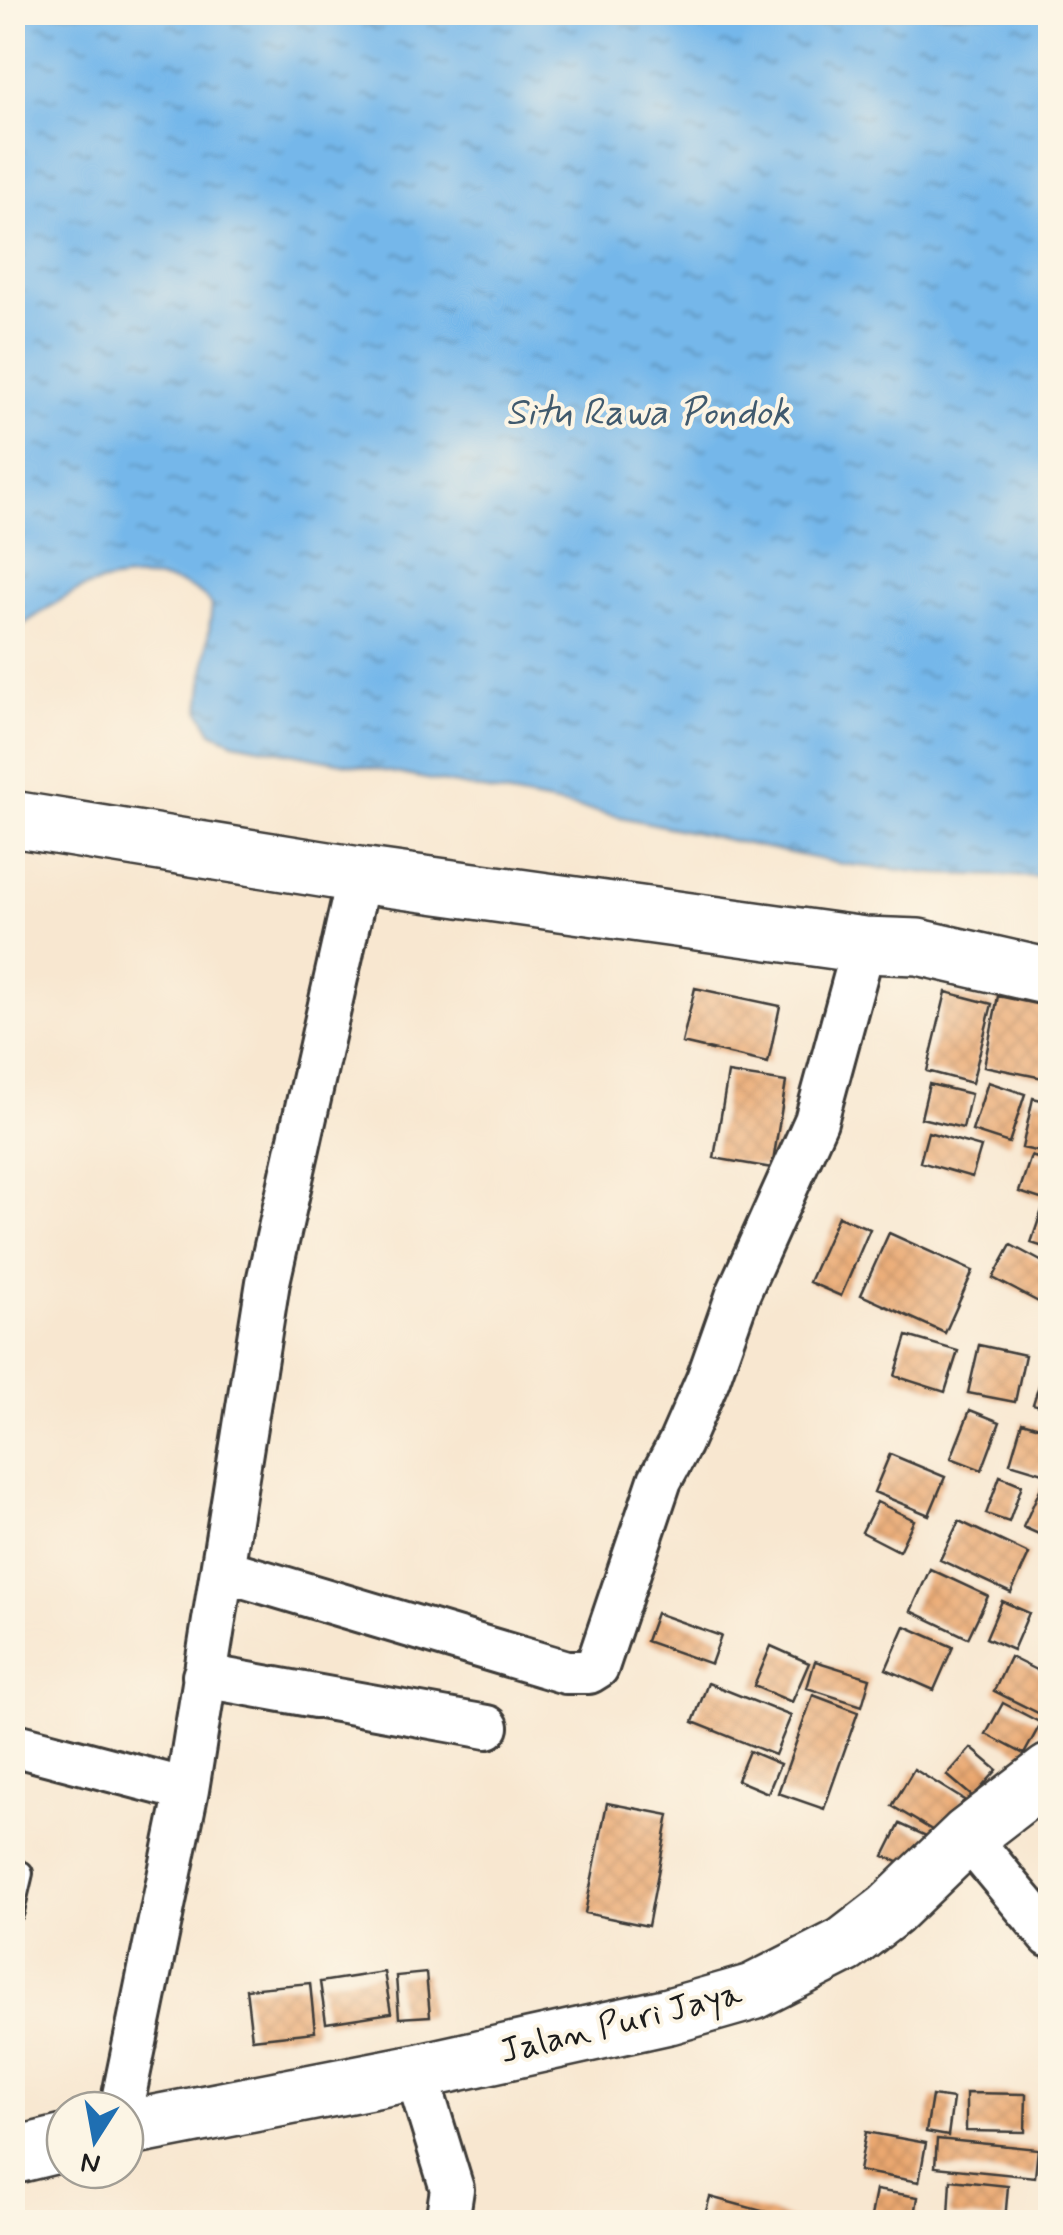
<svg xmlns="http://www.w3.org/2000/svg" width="1063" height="2235" viewBox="0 0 1063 2235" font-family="Mynerve,sans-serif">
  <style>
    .water { fill: url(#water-ripples); stroke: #486a83; stroke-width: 2.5 }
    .building { fill: url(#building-cross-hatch) }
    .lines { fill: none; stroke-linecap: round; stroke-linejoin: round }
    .service-casing { stroke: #3d3a37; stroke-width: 28 }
    .minor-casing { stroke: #3d3a37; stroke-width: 48 }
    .tertiary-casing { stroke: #3d3a37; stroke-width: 60 }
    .service { stroke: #fff; stroke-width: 22 }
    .minor { stroke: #fff; stroke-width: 42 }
    .tertiary { stroke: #fff; stroke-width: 55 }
    .labels { text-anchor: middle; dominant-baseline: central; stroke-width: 8; stroke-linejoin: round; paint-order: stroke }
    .street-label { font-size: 35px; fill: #1c1c1c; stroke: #fcf5e5 }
    .water-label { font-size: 38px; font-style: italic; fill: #405a6e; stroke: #fcf5e5 }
  </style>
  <defs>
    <pattern id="water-ripples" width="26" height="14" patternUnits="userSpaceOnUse" patternTransform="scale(2.5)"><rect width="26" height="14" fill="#75b7ea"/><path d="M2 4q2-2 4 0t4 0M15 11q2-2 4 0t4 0" fill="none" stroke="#5f94bd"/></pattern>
    <pattern id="building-cross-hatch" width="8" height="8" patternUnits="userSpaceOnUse" patternTransform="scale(2.5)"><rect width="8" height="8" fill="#eaa770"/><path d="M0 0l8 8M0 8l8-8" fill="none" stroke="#c88f60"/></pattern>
  </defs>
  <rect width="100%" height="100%" fill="#fcf5e5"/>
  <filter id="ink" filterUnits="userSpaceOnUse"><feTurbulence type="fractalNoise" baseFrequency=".01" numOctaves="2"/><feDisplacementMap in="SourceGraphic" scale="20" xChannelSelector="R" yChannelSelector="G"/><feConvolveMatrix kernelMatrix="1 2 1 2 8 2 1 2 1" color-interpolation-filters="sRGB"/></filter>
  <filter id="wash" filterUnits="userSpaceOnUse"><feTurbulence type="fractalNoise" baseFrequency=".0048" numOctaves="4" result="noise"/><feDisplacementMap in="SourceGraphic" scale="40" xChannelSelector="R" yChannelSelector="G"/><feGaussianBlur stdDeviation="2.25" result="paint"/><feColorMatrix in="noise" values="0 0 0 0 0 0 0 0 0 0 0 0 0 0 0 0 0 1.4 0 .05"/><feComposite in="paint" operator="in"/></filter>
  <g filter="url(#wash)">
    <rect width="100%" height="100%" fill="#f8e7d0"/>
    <!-- water -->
    <path class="water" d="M12,13H1050V877L937,874L842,864L593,811L234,742L212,732L200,711L212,605C185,572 126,573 87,587C62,596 36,617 13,631Z"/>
    <g id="blocks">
      <!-- building -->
      <path class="building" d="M695,988L780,1006L768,1063L682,1043Z
        M946,992L992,1004L972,1083L927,1071Z
        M998,996L1050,1007V1039L1043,1078L984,1066Z
        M728,1073L786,1082L772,1168L714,1158Z
        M988,1082L1025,1094L1009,1143L972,1131Z
        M929,1084L971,1094L963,1128L921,1118Z
        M1033,1098L1050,1102V1154L1022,1148Z
        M928,1132L981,1147L972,1177L920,1162Z
        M1031,1156L1050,1162V1202L1019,1192Z
        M1042,1210L1050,1213V1249L1031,1243Z
        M838,1216L870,1229L841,1296L809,1282Z
        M889,1233L973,1271L945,1333L861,1295Z
        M1011,1245L1050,1266V1308L993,1278Z
        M907,1336L958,1351L945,1392L895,1376Z
        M979,1345L1025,1355L1015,1402L968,1393Z
        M1050,1351V1409L1033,1404Z
        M970,1410L1000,1422L982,1470L951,1458Z
        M1022,1422L1050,1430V1475L1010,1463Z
        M890,1454L945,1477L929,1515L874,1492Z
        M1000,1476L1022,1485L1009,1522L986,1514Z
        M1042,1485L1050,1488V1514L1041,1535L1023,1527Z
        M877,1502L914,1520L899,1551L862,1532Z
        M959,1521L1029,1554L1011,1593L940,1560Z
        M930,1569L988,1596L968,1638L911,1611Z
        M1050,1587V1623L1039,1619Z
        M1002,1601L1029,1613L1013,1650L986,1638Z
        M656,1613L721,1636L711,1664L646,1641Z
        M905,1626L953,1647L934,1690L886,1669Z
        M771,1646L809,1663L792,1702L754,1686Z
        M1010,1657L1050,1677V1719L994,1691Z
        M815,1661L870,1678L862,1706L807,1688Z
        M708,1683L791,1716L775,1755L693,1722Z
        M813,1695L858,1712L824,1809L778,1793Z
        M1003,1703L1041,1723L1024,1754L986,1734Z
        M971,1748L997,1770L973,1797L947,1775Z
        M749,1751L780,1764L768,1793L737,1780Z
        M914,1769L964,1800L942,1836L892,1806Z
        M607,1803L669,1815L648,1926L585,1913Z
        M900,1824L931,1838L916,1870L884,1856Z
        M384,1972L391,2013L326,2023L320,1982Z
        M426,1973L430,2016L399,2018L396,1976Z
        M310,1983L315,2032L252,2039L246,1989Z
        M966,2093L1026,2094L1025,2132L966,2131Z
        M932,2096L953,2099L948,2136L926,2132Z
        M866,2132L926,2143L919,2182L859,2171Z
        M937,2139L1038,2149L1035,2177L935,2167Z
        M951,2180L1008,2186L1005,2221L949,2216Z
        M876,2190L918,2197L914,2222H870Z
        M710,2197L799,2221V2222H703Z"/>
    </g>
  </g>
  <g filter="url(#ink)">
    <use href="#blocks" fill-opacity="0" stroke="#3d3a37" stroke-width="2.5"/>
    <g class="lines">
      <!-- service casing -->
      <g class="service-casing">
        <path id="service" d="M12,1911L21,1873"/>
      </g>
      <!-- minor casing -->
      <g class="minor-casing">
        <path id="minor" d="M223,1570L566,1672H589L597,1667L660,1480L680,1443L708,1379L738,1294L816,1121L864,945
          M204,1676L487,1727
          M12,1744L187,1790
          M967,1836L1050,1936
          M416,2072L452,2189L447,2222
          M121,2110L187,1790L268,1282L359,875"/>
      </g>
      <!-- tertiary casing -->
      <g class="tertiary-casing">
        <path id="tertiary" d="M12,819L359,875L864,945L918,947L1050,977
          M125,2129L416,2072L669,2016L753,1992L845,1945L889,1911L967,1836L1050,1772
          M12,2156L65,2143"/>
      </g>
      <!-- service -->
      <use href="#service" class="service"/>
      <!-- minor -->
      <use href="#minor" class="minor"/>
      <!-- tertiary -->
      <use href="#tertiary" class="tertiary"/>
    </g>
  </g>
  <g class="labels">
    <!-- street labels -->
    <g class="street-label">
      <text transform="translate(621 2023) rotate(-14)">Jalan Puri Jaya</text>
    </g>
    <!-- water labels -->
    <g class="water-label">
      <text x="648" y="413">Situ Rawa Pondok</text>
    </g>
  </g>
  <!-- margin -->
  <rect width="1063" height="2235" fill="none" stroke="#fcf5e5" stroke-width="50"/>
  <!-- north arrow -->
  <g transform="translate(95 2140) rotate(191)"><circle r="48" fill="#fcf5e5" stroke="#a29e95" stroke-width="2.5"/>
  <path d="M0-8L18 38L0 25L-18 38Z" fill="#1f6fb2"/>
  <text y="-15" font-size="28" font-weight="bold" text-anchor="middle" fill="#1c1c1c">N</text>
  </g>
</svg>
